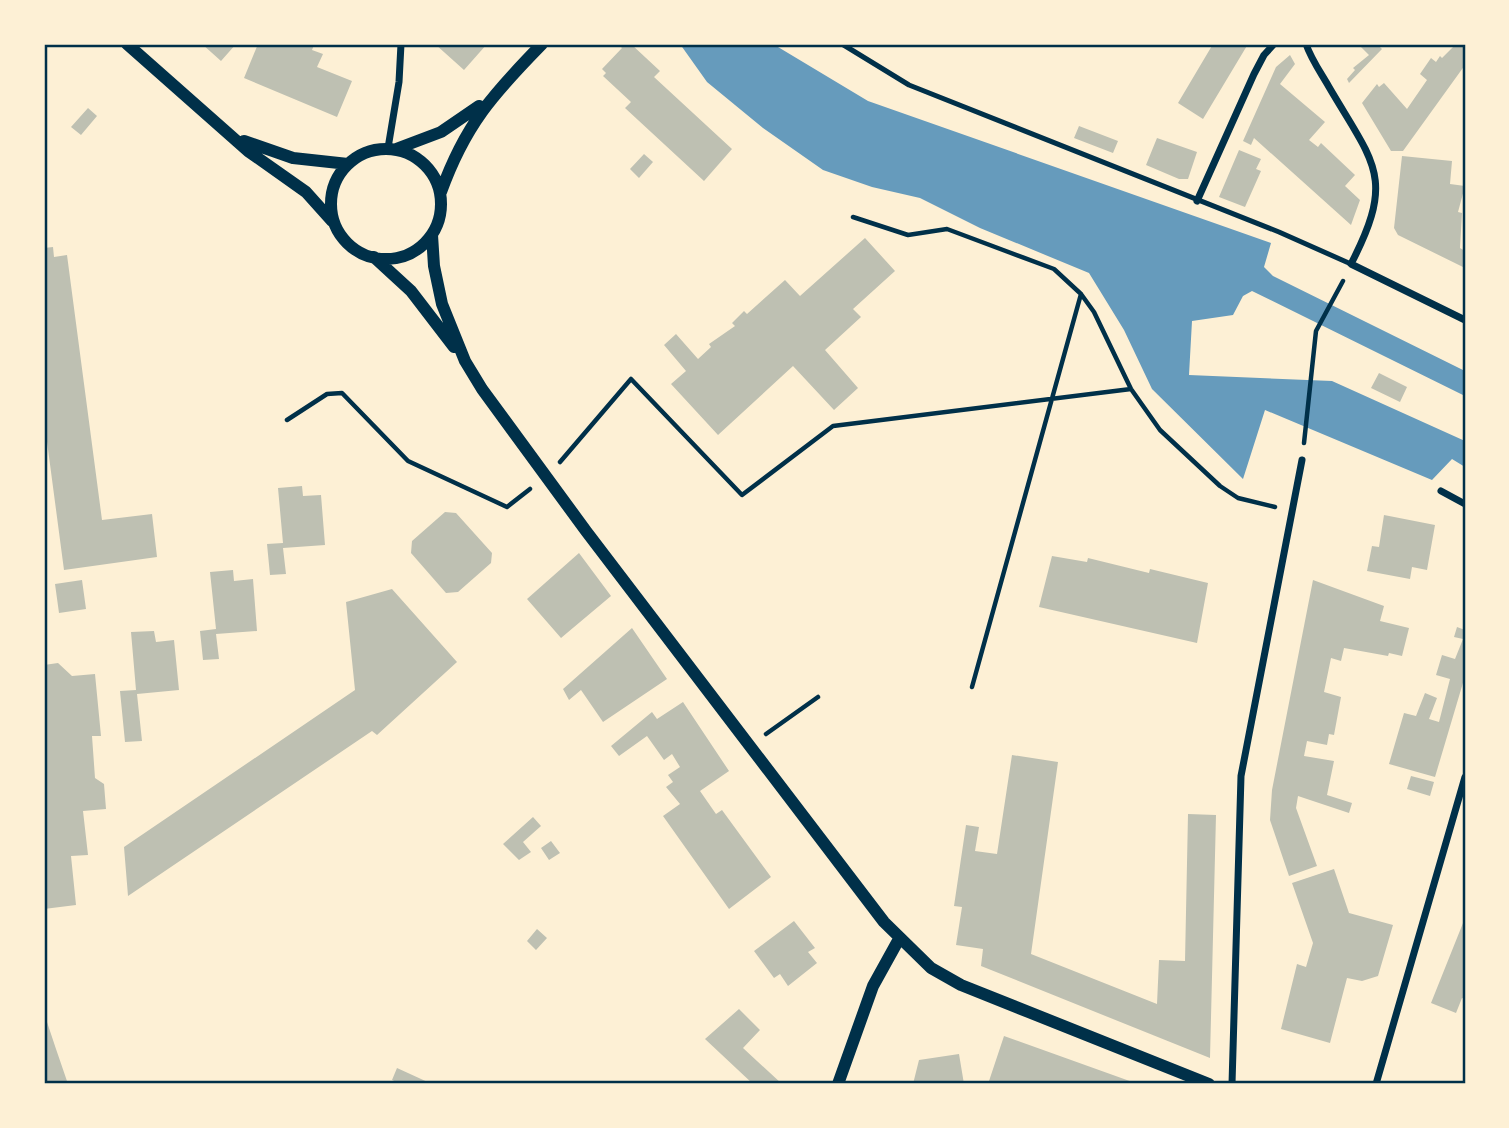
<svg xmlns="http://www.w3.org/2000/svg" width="1509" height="1128" viewBox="0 0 1509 1128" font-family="Signika,sans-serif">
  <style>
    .water { fill: #669bbc }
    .building { fill: #bec0b2 }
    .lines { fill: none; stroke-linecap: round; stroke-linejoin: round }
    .path { stroke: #003049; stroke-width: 4.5 }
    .service { stroke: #003049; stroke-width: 5 }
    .minor { stroke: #003049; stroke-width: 7 }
    .tertiary { stroke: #003049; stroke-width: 12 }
    .neatline { fill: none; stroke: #003049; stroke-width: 2.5 }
  </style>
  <rect width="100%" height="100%" fill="#fdf0d5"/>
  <!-- water -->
  <path class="water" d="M680,44H773L868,101L1271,243L1264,267L1273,276L1465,371V396L1252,291L1243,296L1233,315L1192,321L1189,375L1332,381L1465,441V467L1452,459L1432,480L1265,410L1243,479L1152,389L1124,330L1089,273L980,228L920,198L872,187L823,170L763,128L707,82Z"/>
  <!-- building -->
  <path class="building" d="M202,44H236L221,61Z
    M258,44L314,45L312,50L323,54L317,67L352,81L337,117L244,78Z
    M435,44H487L464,70Z
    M618,44H631L660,71L654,77L732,149L704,181L625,108L631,102L603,76L606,73L602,69L622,48Z
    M1213,44H1248L1203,119L1178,103Z
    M1358,44H1377L1382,49L1349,83L1347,79L1355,70L1353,68L1369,55Z
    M1456,44H1465V65L1403,151H1391L1362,103L1377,84L1379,87L1384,83L1407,109L1427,80L1420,74L1431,58L1436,62L1440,56L1442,58Z
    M1290,55L1295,64L1280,84L1325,122L1309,140L1318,147L1321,143L1355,175L1345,186L1360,200L1351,225L1254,138L1251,145L1243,141L1276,67Z
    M88,108L97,116L81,135L71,127Z
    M1079,126L1118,141L1113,153L1074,138Z
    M1157,138L1197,152L1188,179H1179L1146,165Z
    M1239,150L1261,159L1256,169L1261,171L1245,207L1219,197Z
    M644,154L653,162L639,178L630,169Z
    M1402,156L1452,161L1450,184L1465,186L1458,212L1462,213L1460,248L1465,251V268L1398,235L1394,228Z
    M865,238L895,271L853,309L861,317L825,350L858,388L834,410L793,366L718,435L671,384L686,371L664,345L676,334L698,359L711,347L709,344L735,326L732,323L744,311L747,314L785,280L800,296Z
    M53,247L54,257L67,255L102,520L152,514L157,557L64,570L44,419V248Z
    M1379,373L1407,387L1400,402L1371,388Z
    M302,486L303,496L321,495L325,545L283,548L286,574L270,575L267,544L283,543L278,488Z
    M445,512L456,513L492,553L491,563L458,592L446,593L411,553L412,541Z
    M1384,515L1435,525L1427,570L1412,567L1410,579L1367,571L1372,546L1379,547Z
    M579,553L611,596L561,638L527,599Z
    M1052,556L1087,562L1088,558L1149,573L1150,569L1208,583L1197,643L1039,607Z
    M233,570L234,581L253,579L257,631L216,634L219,659L203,660L200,631L216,629L210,572Z
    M82,580L86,609L59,613L55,584Z
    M1313,580L1384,606L1380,621L1409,628L1402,656L1389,653L1388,656L1344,648L1341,661L1331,658L1324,692L1341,697L1334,735L1329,734L1327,745L1307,741L1304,756L1334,761L1327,795L1352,803L1349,813L1298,796L1296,808L1317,866L1289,876L1270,820L1272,790Z
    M392,589L457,662L377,735L372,731L128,896L124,847L355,690L346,602Z
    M1457,627L1465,630V676L1435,777L1389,764L1404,713L1416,716L1425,693L1437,698L1429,719L1439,722L1450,679L1436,675L1442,655L1455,659L1463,639L1454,637Z
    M632,628L667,679L603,722L581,690L569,700L563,689Z
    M154,631L156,642L174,640L179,690L137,694L142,741L125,742L120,691L136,690L131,632Z
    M58,663L72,676L95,674L101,736H92L95,778L104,784L106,809L83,811L88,855L71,856L76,905L44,909V665Z
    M683,702L729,771L700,791L716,814L722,810L771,877L729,909L663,816L680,804L666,787L673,782L668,775L680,767L672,754L664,760L647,736L619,756L611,746L652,712L657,719Z
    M1012,755L1058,762L1031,954L1157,1004L1159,960L1185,961L1188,814L1216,815L1210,1058L981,966L983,949L956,945L962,907L954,906L966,825L979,827L975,851L997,854Z
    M1411,776L1434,782L1430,796L1407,789Z
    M533,817L541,826L523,842L531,852L519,860L503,844Z
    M551,841L560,853L549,860L541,848Z
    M1334,869L1349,913L1393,925L1378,976L1362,981L1347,978L1330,1043L1281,1029L1297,964L1306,967L1313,943L1292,883Z
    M794,921L815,948L808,952L817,963L788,986L780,974L774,978L754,951Z
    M1463,923L1465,999L1462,998L1456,1013L1431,1003Z
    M537,929L547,938L536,950L527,941Z
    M739,1009L760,1030L743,1048L782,1084H753L705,1039Z
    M44,1013L56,1049L68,1084H44Z
    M1004,1036L1138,1084H988Z
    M959,1054L964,1084H913L919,1060Z
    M397,1068L432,1084H401L392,1080Z"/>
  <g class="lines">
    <!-- path -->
    <path class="path" d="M853,217L908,235L947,229L1054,269L1081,294L1094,312L1131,389L1160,430L1220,486L1238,498L1275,507
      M287,420L327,394L342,393L408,461L507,507L530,489
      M1304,443L1316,331L1343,281
      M560,462L631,379L742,495L833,426L1131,389
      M972,687L1081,294
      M766,734L818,697"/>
    <!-- service -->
    <path class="service" d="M842,44L909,85L1279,232L1351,264"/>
    <!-- minor -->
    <path class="minor" d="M1306,44C1311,59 1321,73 1329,87C1374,164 1396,177 1351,264L1465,320
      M388,148L399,82L401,44
      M1197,201L1254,74L1264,55L1274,44
      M1441,491L1465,504
      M1232,1084L1241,776L1302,460
      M1376,1084L1465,777"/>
    <!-- tertiary -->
    <path class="tertiary" d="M127,44L248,151L306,192L332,221
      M244,141L293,158L348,164
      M331 204a55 55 0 1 1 110 0a55 55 0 1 1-110 0Z
      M396,149L441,132L479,106
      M441,192C465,125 493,94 542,44
      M432,235L434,266L442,304L465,361L482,389L586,531L884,922L931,968L961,985L1209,1084
      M374,257L411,291L454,347
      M838,1084L873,986L899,939"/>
  </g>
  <!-- border -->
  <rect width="1509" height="1128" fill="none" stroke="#fdf0d5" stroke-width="91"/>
  <rect x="46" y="46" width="1418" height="1036" class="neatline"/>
</svg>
